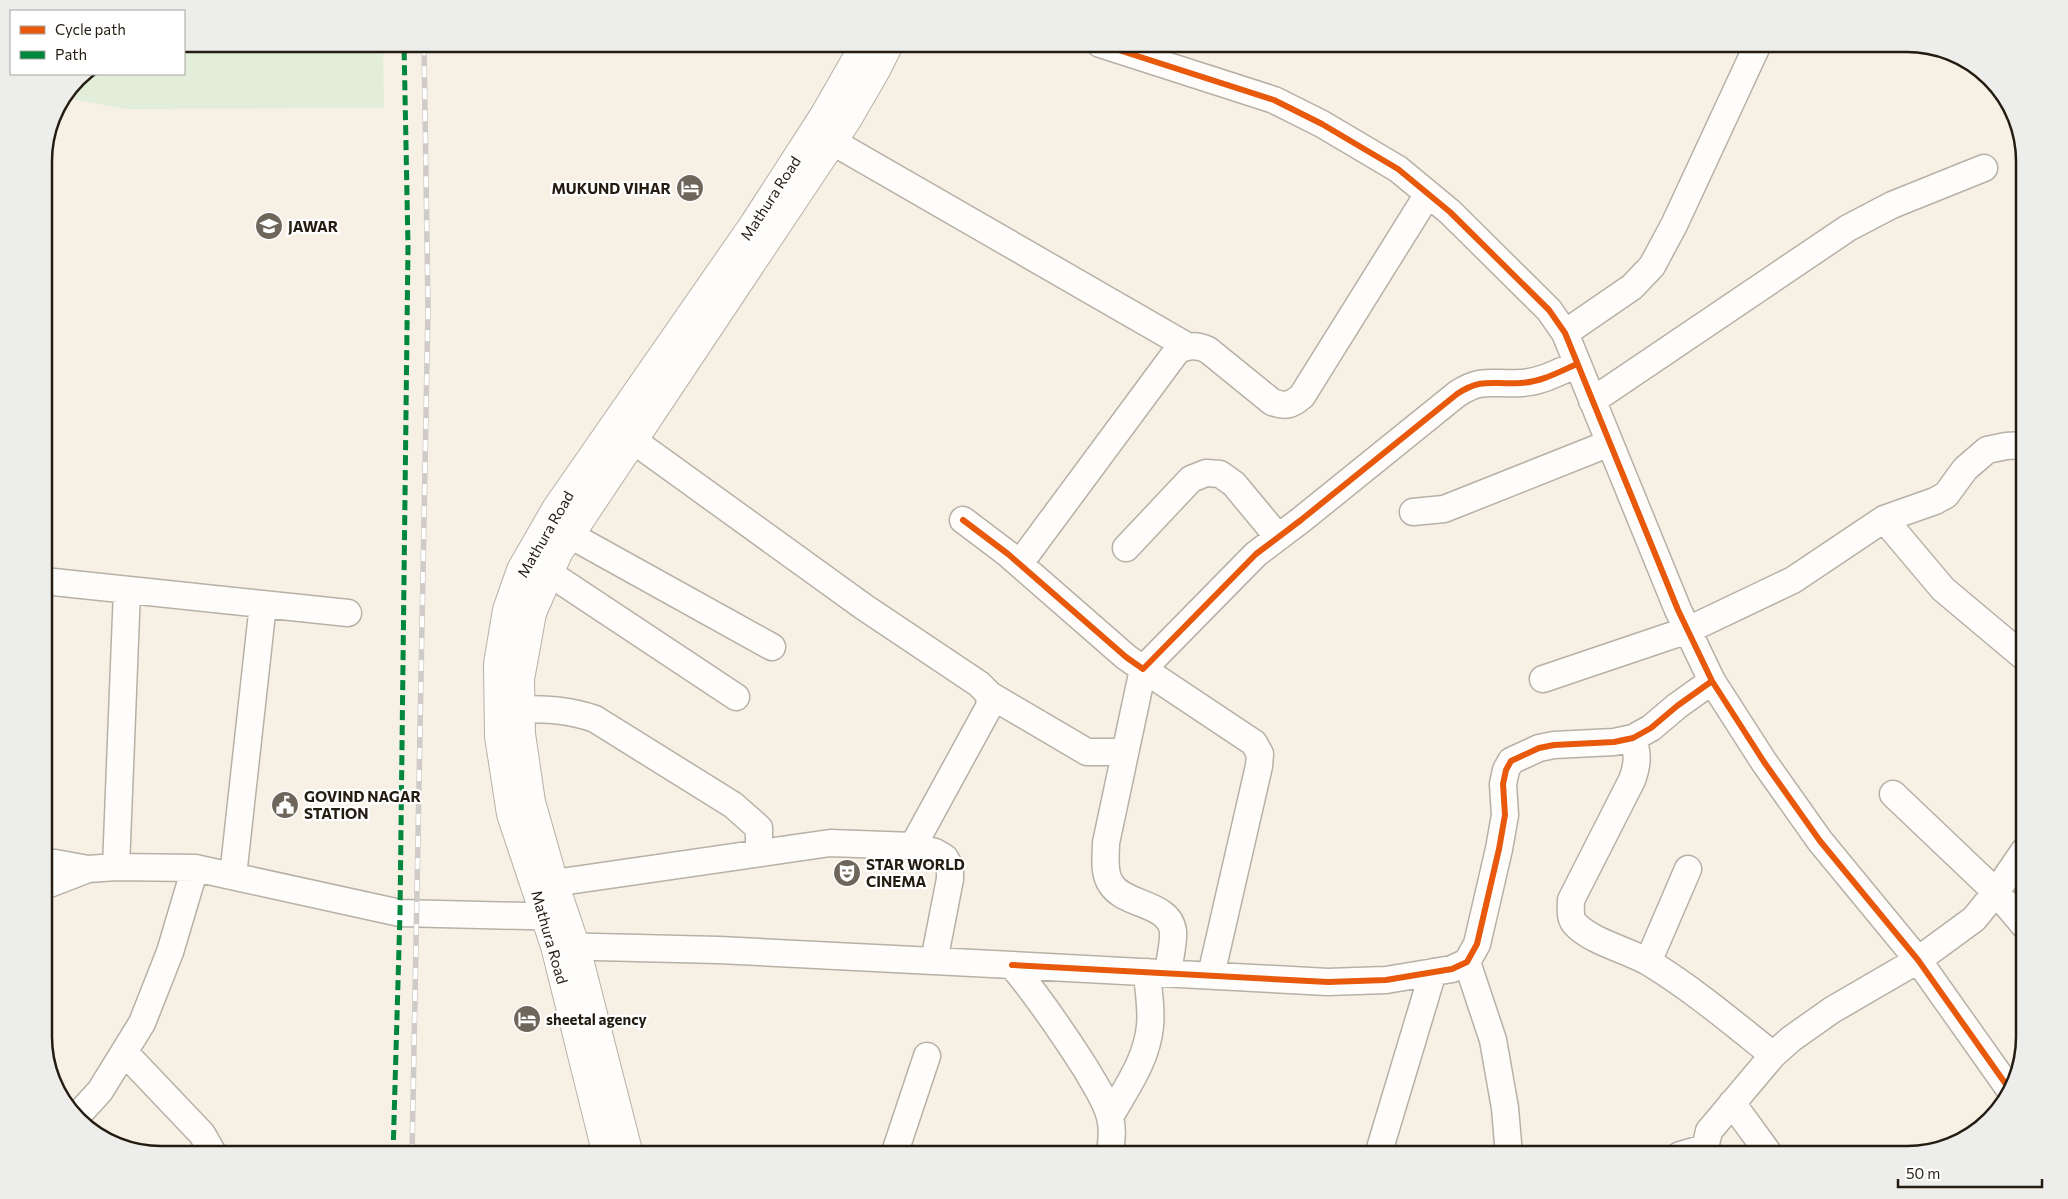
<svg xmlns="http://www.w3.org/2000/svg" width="2068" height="1199" viewBox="0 0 2068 1199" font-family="Commissioner,sans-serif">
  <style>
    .green { fill: #e2eeda }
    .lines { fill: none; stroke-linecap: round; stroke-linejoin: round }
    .minor-casing { stroke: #b7b0a5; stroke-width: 29 }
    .major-casing { stroke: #b7b0a5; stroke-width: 30 }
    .minor { stroke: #fefdfb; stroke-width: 26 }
    .major { stroke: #fefdfb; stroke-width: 28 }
    .rail-casing { stroke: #cecbc8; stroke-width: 5.5 }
    .rail { stroke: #fff; stroke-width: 4; stroke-dasharray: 11; stroke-linecap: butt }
    .quiet { stroke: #00873e; stroke-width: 5; stroke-dasharray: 10 5; stroke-linecap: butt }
    .cycleway-casing { stroke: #fff; stroke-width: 9 }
    .cycleway { stroke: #e8590c; stroke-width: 6 }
    .labels { text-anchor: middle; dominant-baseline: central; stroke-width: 4.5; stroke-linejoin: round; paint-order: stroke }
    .poi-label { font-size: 15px; font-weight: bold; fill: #241c10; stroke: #fff; text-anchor: start }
    .street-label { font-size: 15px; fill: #241c10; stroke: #fff }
    .rim { fill: none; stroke: #241c10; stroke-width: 2.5 }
  </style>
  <rect width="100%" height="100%" fill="#f7f0e5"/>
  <!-- green -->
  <path class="green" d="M184,44H383L384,108L126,109L65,98L79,78L85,74H184Z"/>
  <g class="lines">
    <!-- minor casing -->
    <g class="minor-casing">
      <path id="minor" d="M1100,44L1274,100L1322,124L1398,169L1450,212L1549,310L1565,333L1678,610L1712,681L1764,762L1820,841L1918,960L2010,1090
        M833,142L1187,346
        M1565,333L1632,287L1652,266L1674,225L1758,44
        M1592,401L1848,228L1892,205L1984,168
        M634,441L864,607L979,684L990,695L989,707L913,846
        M1413,512L1444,509L1610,443
        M1884,519L1943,589L2024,657
        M963,520L1008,554L1126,657L1143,669L1256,554L1301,520L1457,394C1483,377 1493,385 1521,383C1541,382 1559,372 1577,364
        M570,535L772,647
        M1126,548L1191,479L1206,473L1220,474L1234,484L1278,537
        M1020,563L1177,351C1189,345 1197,345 1208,350L1272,402C1285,407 1292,405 1302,396L1428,194
        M549,573L736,697
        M44,581L348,613
        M1543,679L1688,630L1793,580L1884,519L1935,501L1946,495L1965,469L1987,450L2006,446L2024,445
        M990,695L1087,752H1125
        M521,709C547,709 570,710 595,719L733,805L759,828V853
        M1633,738C1638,754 1638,764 1632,780L1571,900C1571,908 1569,919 1576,925C1594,943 1628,950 1650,963C1694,990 1733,1023 1773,1055
        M1893,794L1996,892L2024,925
        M44,864L55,863L88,869L116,867L195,868L400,913L566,917
        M116,867L127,590
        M233,876L263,604
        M554,883L830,843L913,846L935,852L945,858L950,867V879L934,961
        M44,886L88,869
        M555,946L719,950L1012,965C1039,998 1063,1033 1086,1069C1095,1085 1106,1100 1110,1117C1113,1130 1112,1143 1109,1155
        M1467,962L1493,1040L1505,1108L1509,1155
        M1648,962L1688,869
        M1012,965L1328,982L1386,980L1452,969L1467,962L1477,944L1499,849L1505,815L1503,784L1506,770L1511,761L1539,748L1554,745L1614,742L1633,738L1651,728L1677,706L1712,681
        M1168,973C1169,961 1174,944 1173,931C1169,902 1124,906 1111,884C1103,873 1106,856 1106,843L1143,669L1254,743L1260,754L1259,766L1211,975
        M124,1052L202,1134L214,1155
        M1732,1103L1770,1155
        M78,1115L100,1091L142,1023L170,952L195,868
        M1110,1117C1126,1088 1147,1060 1150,1026C1152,1009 1148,989 1147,972
        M894,1155L927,1056
        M1378,1155L1433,972
        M1680,1155L1705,1148
        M1705,1155V1148L1709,1131L1773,1055L1791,1039L1832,1010L1918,960L1974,919L1996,892L2024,851"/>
    </g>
    <!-- major casing -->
    <g class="major-casing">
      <path id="major" d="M607,1155L555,946L511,814L499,736L498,664L507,610L521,570L556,509L754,224L825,114L865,44
        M629,1155L576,948L554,883L531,802L521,734L520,679L532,613L558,553L847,120L876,70L889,44"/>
    </g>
    <!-- minor -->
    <use href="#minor" class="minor"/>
    <!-- major -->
    <use href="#major" class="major"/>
    <!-- rail casing -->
    <g class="rail-casing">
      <path id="rail" d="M412,1155L428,308L424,44"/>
    </g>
    <!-- rail -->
    <use href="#rail" class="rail"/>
    <!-- quiet -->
    <path class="quiet" d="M393,1155L400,913L408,246L404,44"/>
    <!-- cycleway casing -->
    <g class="cycleway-casing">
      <path id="cycleway" d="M1100,44L1274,100L1322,124L1398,169L1450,212L1549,310L1565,333L1678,610L1712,681L1764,762L1820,841L1918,960L2010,1090
        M963,520L1008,554L1126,657L1143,669L1256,554L1301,520L1457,394C1483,377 1493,385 1521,383C1541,382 1559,372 1577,364
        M1012,965L1328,982L1386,980L1452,969L1467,962L1477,944L1499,849L1505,815L1503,784L1506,770L1511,761L1539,748L1554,745L1614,742L1633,738L1651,728L1677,706L1712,681"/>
    </g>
    <!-- cycleway -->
    <use href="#cycleway" class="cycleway"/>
  </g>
  <!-- icons -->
  <defs>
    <g id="hotel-disc" transform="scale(1.4375)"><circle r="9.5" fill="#6e665b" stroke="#fff"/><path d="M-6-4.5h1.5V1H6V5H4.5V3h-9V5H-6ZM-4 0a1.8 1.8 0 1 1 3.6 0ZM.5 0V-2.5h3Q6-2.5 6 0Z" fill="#fff"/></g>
    <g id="school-disc" transform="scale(1.4375)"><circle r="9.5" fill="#6e665b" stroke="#fff"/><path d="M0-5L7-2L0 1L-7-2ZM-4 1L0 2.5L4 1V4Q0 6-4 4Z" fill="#fff"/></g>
    <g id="civic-disc" transform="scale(1.4375)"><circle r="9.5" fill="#6e665b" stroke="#fff"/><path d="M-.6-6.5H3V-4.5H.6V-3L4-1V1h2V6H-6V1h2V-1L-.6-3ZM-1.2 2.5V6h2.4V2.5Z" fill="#fff"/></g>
    <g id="theatre-disc" transform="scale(1.4375)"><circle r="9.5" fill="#6e665b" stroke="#fff"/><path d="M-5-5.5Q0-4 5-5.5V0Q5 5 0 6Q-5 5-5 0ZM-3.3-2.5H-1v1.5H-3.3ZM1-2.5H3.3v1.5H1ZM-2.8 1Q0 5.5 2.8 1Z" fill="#fff"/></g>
  </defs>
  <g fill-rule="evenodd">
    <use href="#hotel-disc" x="690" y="188"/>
    <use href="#school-disc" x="269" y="226"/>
    <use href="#civic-disc" x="285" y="805"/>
    <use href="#theatre-disc" x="847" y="873"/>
    <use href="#hotel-disc" x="527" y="1019"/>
  </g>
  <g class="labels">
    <!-- poi labels -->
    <g class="poi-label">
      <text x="671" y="188" text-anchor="end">MUKUND VIHAR</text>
      <text x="288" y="226">JAWAR</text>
      <text x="304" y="796">GOVIND NAGAR<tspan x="304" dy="17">STATION</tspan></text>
      <text x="866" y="864">STAR WORLD<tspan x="866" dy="17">CINEMA</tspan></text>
      <text x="546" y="1019">sheetal agency</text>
    </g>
    <!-- street labels -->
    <g class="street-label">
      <text transform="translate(770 198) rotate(-57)">Mathura Road</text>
      <text transform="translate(545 534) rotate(-60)">Mathura Road</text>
      <text transform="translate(550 937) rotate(74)">Mathura Road</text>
    </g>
  </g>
  <!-- crop -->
  <path d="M0 0H2068V1199H0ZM161 52H1907A109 109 0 0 1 2016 161V1037A109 109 0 0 1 1907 1146H161A109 109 0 0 1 52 1037V161A109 109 0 0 1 161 52Z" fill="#ededec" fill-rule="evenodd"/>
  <path class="rim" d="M161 52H1907A109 109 0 0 1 2016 161V1037A109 109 0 0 1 1907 1146H161A109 109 0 0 1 52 1037V161A109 109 0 0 1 161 52Z"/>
  <!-- legend -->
  <rect x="10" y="10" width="175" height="65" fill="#ffffff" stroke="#a7a49f"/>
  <rect x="20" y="26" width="25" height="8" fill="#e8590c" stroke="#a7a49f"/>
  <text x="55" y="35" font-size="15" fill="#241c10">Cycle path</text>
  <rect x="20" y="51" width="25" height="8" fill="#00873e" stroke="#a7a49f"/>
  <text x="55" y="60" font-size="15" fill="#241c10">Path</text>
  <!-- scale -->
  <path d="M1898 1179v8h144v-8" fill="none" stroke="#241c10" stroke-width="2.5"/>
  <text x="1906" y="1179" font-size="15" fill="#241c10" stroke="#ffffff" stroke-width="4" paint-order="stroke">50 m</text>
</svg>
